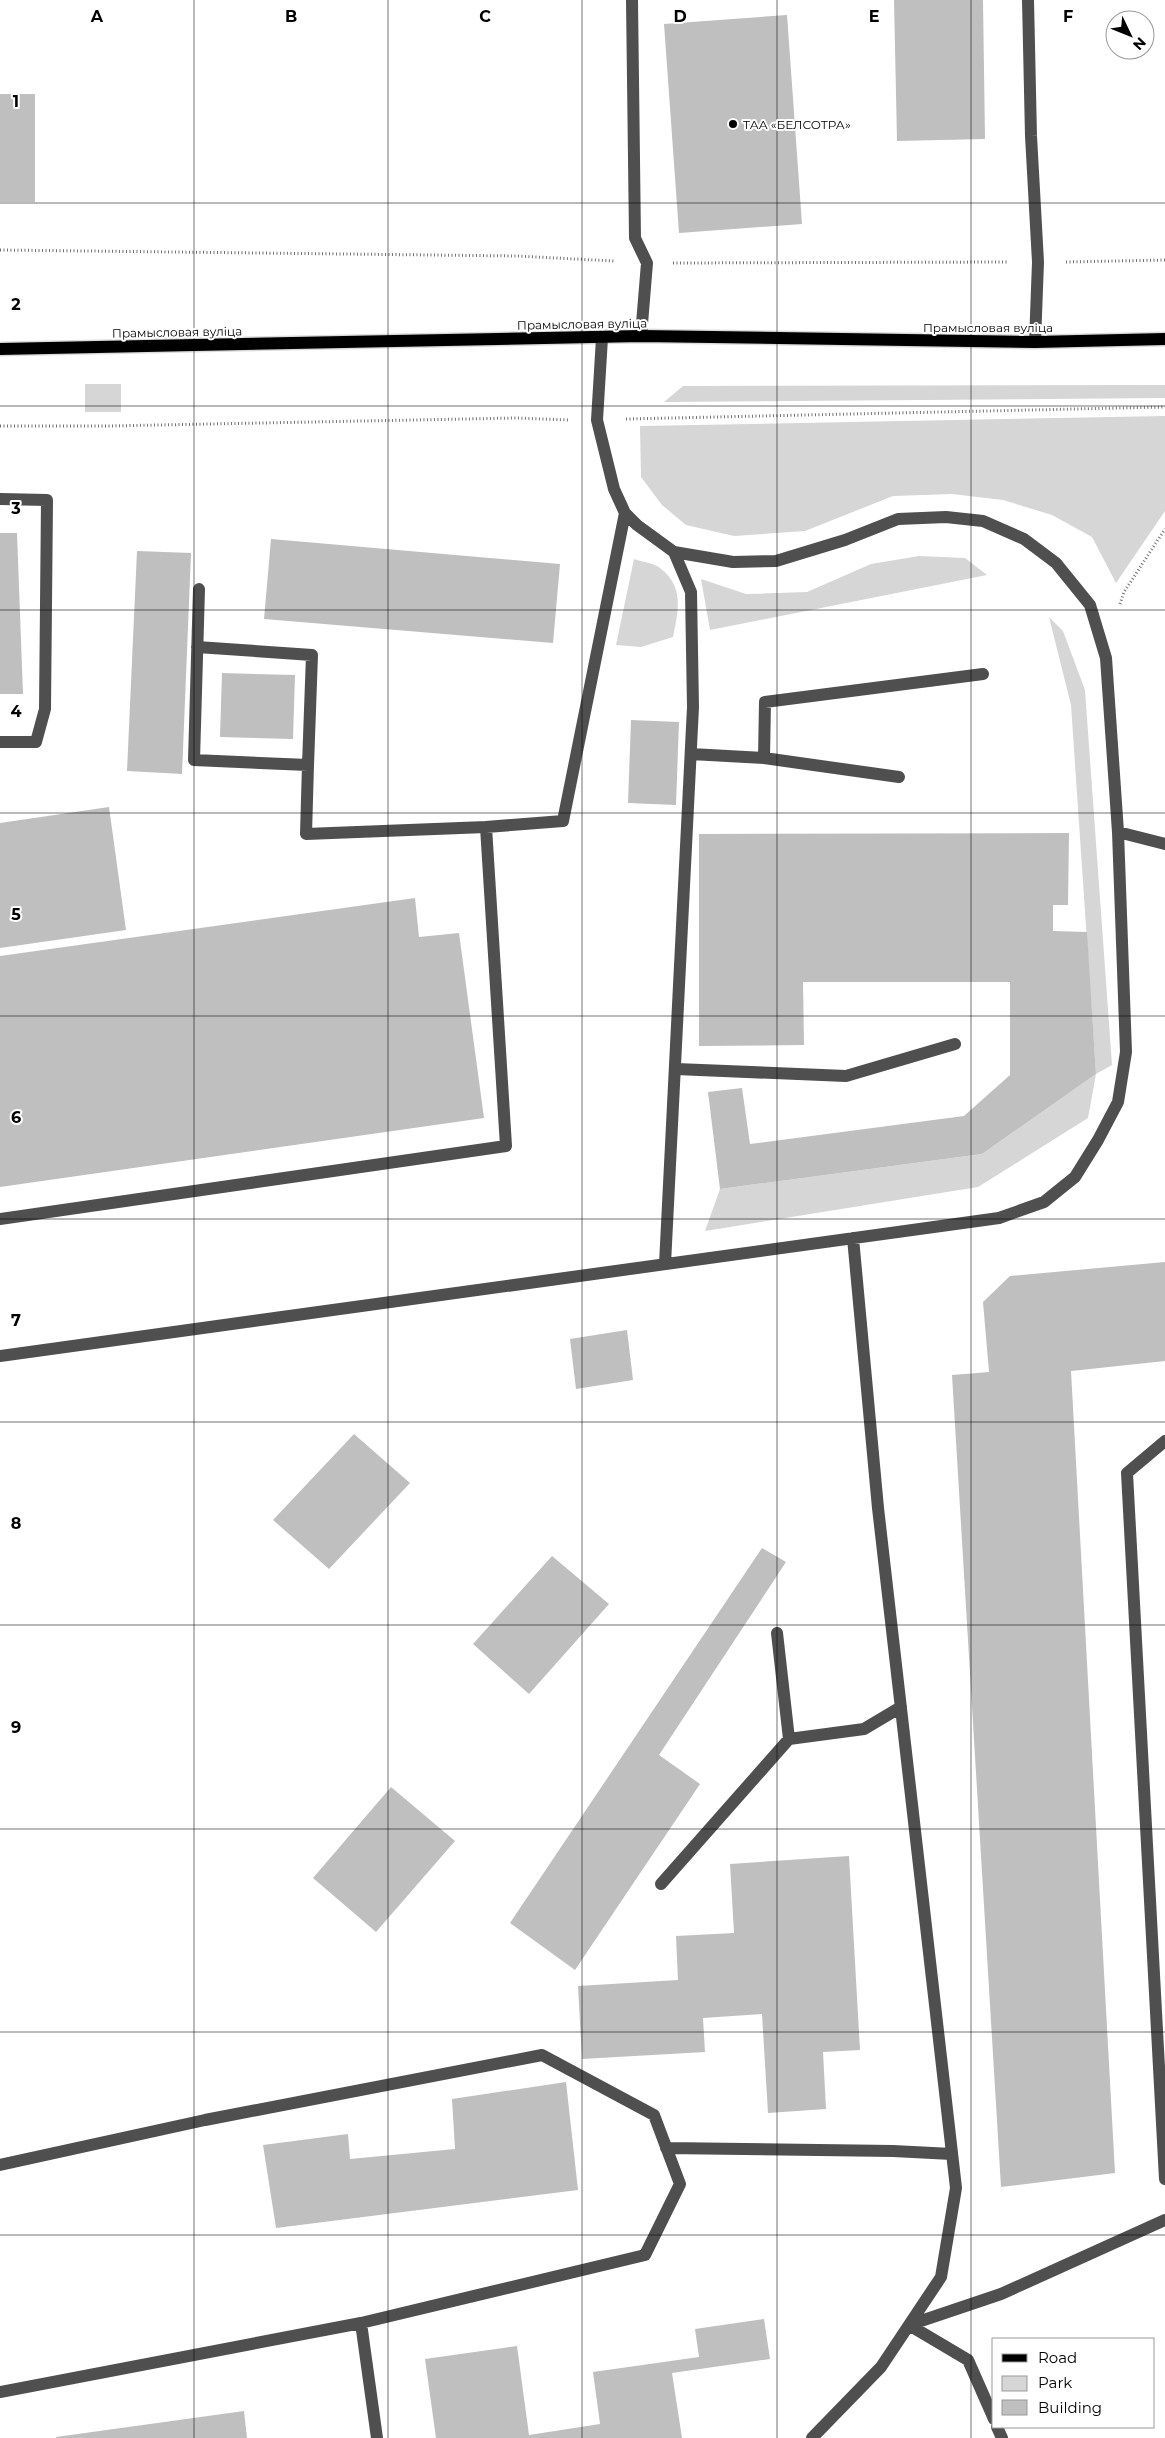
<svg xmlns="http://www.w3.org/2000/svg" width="1165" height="2438" viewBox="0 0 1165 2438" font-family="Montserrat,sans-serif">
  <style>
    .green { fill: #d6d6d6 }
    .building { fill: #bfbfbf }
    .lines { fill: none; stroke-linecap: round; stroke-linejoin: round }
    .major-casing { stroke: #dbdbdb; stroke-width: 15 }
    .path { stroke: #717171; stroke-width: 3; stroke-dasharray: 1 2.5; stroke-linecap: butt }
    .minor { stroke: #4f4f4f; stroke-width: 12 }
    .major { stroke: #000; stroke-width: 12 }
    .grid { fill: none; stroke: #000; stroke-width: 1; stroke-opacity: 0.55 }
    .poi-dot { fill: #000; stroke: #fff; stroke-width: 2 }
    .labels { text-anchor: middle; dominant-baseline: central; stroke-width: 4; stroke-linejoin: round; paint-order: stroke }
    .poi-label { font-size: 12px; fill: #000; stroke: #fff; text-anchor: start }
    .street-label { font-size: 12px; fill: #000; stroke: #fff }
    .grid-label { font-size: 16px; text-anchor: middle; font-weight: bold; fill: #000; stroke: #fff; stroke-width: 4; stroke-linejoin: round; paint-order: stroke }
  </style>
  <rect width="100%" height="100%" fill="#fff"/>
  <!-- green -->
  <path class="green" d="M85,384H121V412H85Z
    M1165,385V398L664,402L683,386Z
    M1165,416V511L1116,583L1092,537L1052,515L1003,500L952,494L893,496L805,531L734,536L686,525L662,505L641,477L640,426Z
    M919,556L965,558L987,575L710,630L701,579L746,594L807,592L871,564Z
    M634,559C642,562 654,563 660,568C685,587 678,612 673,637L641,647L616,645Z
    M1049,617L1063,631L1085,690L1112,1065L1096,1074L1088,1118L978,1187L705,1231L720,1189L982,1154L1096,1074L1071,705Z"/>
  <!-- building -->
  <path class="building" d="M894,0H983L985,139L897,141Z
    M787,15L802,224L679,233L664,24Z
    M0,94H35V202H0Z
    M0,533H17L23,694H0Z
    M271,539L560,564L553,643L264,619Z
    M137,551L191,553L182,774L127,771Z
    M222,673L295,675L293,739L220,737Z
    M631,720L679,722L676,805L628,803Z
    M109,807L126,930L0,948V823Z
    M1069,833L1068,905H1053V931L1087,932L1096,1074L982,1154L720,1189L708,1092L742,1088L750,1144L964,1116L1010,1075V982H803L804,1045L699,1046V834Z
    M415,898L419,937L459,933L484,1118L0,1187V956Z
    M1165,1262V1361L1071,1371L1115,2173L1001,2187L952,1375L989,1372L983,1302L1010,1276Z
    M627,1330L633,1380L576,1389L570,1339Z
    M354,1434L410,1483L329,1569L273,1520Z
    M762,1548L786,1562L659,1755L700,1784L575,1970L510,1923Z
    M552,1556L609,1604L529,1694L473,1644Z
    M391,1787L455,1841L376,1932L313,1878Z
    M849,1856L860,2050L823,2052L826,2109L768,2113L762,2014L703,2018L705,2052L582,2059L578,1986L678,1980L676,1936L734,1933L730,1864Z
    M566,2082L578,2190L276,2228L263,2145L348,2134L350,2159L455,2149L452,2099Z
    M764,2319L770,2359L672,2373L682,2438H436L425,2359L517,2346L529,2435L600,2424L593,2372L699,2357L695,2329Z
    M244,2411L247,2438H56V2437Z"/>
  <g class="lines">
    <!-- major casing -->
    <g class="major-casing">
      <path id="major" d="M0,349L641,336L1035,342L1165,339"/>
    </g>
    <!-- path -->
    <path class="path" d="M0,250L517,256L614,261
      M1066,262L1165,260
      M673,263L1009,262
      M626,419L1165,407
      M0,426H108L516,418L570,420
      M1120,604L1124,592L1165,529"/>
    <!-- minor -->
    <path class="minor" d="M632,0L635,238L647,263L641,336
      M1028,0L1031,136L1038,262L1035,342
      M0,499L47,500L45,709L36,742H0
      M199,589L194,760L308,765L306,834L486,827
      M197,647L312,655L308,765
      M691,754L764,758L899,777
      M764,758L765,702L983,674
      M1118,832L1165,844
      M676,1069L846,1076L955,1044
      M0,1219L506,1146L486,827L563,821L625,513
      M665,1264L693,707L691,592L674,552
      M0,1356L999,1218L1044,1202L1075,1177L1098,1140L1118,1102L1126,1052L1118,832L1106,658L1090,605L1056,563L1024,539L983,521L946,517L898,519L845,540L776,561L733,562L674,552L637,525L625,513L614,489L597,420L602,338
      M1165,1441L1127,1473L1165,2179
      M777,1633L789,1739
      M661,1884L789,1739L864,1729L901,1707
      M666,2148L893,2151L952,2154
      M0,2165L205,2120L542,2055L654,2115L680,2184L645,2255L361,2323L0,2392
      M361,2323L377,2438
      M909,2325L1001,2294L1165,2220
      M909,2325L968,2360L994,2419
      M997,2427L1002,2438
      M812,2438L881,2367L941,2277L956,2188L878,1508L853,1238"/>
    <!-- major -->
    <use href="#major" class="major"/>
  </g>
  <!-- grid -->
  <path class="grid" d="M194,0V2438M388,0V2438M582,0V2438M777,0V2438M971,0V2438M0,203H1165M0,406H1165M0,610H1165M0,813H1165M0,1016H1165M0,1219H1165M0,1422H1165M0,1625H1165M0,1829H1165M0,2032H1165M0,2235H1165"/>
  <!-- markers -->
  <circle class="poi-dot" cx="733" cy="124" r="5"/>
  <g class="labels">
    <!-- poi labels -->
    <g class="poi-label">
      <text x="743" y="124">ТАА «БЕЛСОТРА»</text>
    </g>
    <!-- street labels -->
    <g class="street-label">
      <text transform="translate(582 324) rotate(-1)">Прамысловая вуліца</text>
      <text x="988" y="327">Прамысловая вуліца</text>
      <text transform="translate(177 332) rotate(-1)">Прамысловая вуліца</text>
    </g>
  </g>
  <g class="grid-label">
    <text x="97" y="22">A</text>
    <text x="291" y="22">B</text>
    <text x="485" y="22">C</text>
    <text x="680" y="22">D</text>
    <text x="874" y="22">E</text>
    <text x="1068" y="22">F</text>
    <text x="16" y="107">1</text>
    <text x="16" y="310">2</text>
    <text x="16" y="514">3</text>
    <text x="16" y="717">4</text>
    <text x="16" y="920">5</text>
    <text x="16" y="1123">6</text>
    <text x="16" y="1326">7</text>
    <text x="16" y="1529">8</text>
    <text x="16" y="1733">9</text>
  </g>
  <!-- legend -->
  <rect x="992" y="2338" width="162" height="90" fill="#ffffff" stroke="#999999"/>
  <rect x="1002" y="2354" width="25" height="8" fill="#000000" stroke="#999999"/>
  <text x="1038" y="2363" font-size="15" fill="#000000">Road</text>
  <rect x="1002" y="2376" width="25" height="15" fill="#d6d6d6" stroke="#999999"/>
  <text x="1038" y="2388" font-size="15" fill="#000000">Park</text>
  <rect x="1002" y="2400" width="25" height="15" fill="#bfbfbf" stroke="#999999"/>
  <text x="1038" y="2413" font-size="15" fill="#000000">Building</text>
  <!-- north arrow -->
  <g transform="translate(1130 35) rotate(133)"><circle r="24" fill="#ffffff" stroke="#999999"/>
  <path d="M0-4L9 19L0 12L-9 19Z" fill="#000000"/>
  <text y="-8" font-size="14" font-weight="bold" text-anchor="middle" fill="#000000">N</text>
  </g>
</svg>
